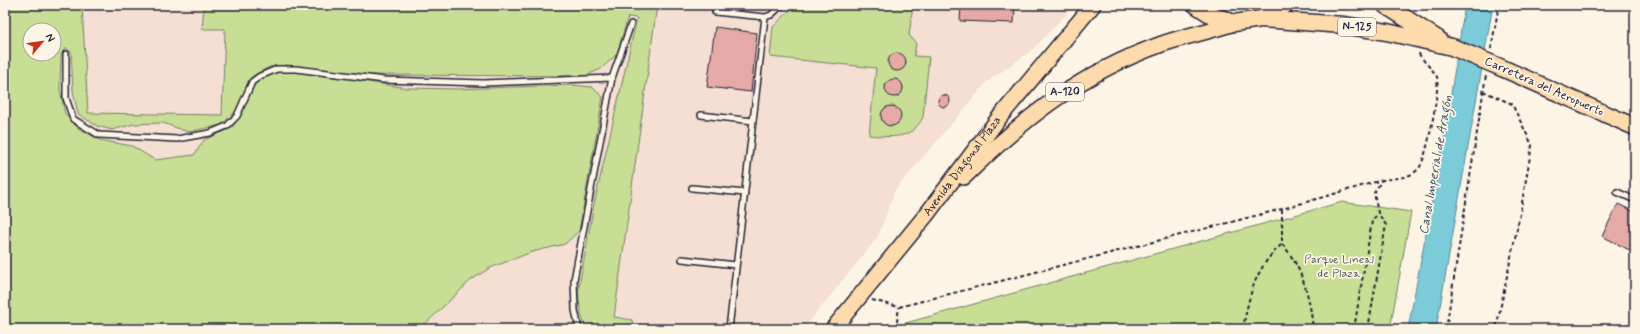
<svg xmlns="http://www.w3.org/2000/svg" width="1640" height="334" viewBox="0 0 1640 334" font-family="Mynerve,sans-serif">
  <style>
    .built { fill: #f5ded2; fill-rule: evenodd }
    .green { fill: #c7de94; stroke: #748068; fill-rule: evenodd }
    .water { fill: #7ccbd8; stroke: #588799 }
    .building { fill: #e5aaa6; stroke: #22223b }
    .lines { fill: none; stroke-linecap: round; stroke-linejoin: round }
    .service-casing { stroke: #22223b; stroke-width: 8 }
    .primary-casing { stroke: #22223b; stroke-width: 18 }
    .trunk-casing { stroke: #22223b; stroke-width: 19 }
    .path { stroke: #22223b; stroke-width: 2; stroke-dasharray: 4 3; stroke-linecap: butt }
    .service { stroke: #fcf5e5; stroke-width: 5 }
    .primary { stroke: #fedbac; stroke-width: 15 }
    .trunk { stroke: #fedbac; stroke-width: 16 }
    .trunk-bridge-casing { stroke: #22223b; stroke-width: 19; stroke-linecap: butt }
    .trunk-bridge { stroke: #fedbac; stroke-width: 16 }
    .labels { text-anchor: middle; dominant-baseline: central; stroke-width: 3.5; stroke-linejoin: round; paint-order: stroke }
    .shield { fill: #fcf5e5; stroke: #63616e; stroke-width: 1 }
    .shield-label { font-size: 11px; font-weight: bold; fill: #22223b }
    .street-label { font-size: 12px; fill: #22223b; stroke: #fcf5e5 }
    .park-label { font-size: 12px; fill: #545a56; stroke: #fcf5e5 }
    .water-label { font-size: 13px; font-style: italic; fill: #3d556a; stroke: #fcf5e5 }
  </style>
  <rect width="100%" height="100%" fill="#fcf5e5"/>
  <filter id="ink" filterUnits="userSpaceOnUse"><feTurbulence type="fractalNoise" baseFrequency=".025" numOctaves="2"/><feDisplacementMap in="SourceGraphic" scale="8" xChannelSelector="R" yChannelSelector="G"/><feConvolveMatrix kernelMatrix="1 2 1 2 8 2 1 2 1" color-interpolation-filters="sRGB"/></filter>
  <g filter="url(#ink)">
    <!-- built -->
    <path class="built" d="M5,5H1075L1031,51L988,81L895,190L878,237L803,329H5ZM30,30H54V54H30Z"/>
    <!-- green -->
    <path class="green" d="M5,5H82L88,113L222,115L225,29H202L204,5H657L614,317L632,320L634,329H586L581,314L578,292L594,204L637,18L628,17L617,54L601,69L585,76L368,75L341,74L287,65L269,67L251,77L236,111L221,125L188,132L163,123L134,124L112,130L97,126L78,114L73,91L71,52L66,48L61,54L60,89L65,114L78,128L100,140L132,146L155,160L194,155L204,140L232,128L242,112L255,84L265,76L279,72L299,71L407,88L458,89L571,85L592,87L603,97L579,231L565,244L532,252L490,268L471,280L420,329H5ZM30,30H54V54H30Z
      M795,5H913L909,35L916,43L914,56L929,57L923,117C911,141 891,137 869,135L876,68L770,57L773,27Z
      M1342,202L1411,212L1390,329H884Z"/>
    <!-- water -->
    <path class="water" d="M1465,5H1493L1436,329H1408L1444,137Z"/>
    <!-- building -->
    <path class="building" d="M961,5H1015L1014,23L960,21Z
      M715,27L757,33L751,92L707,87Z
      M888 62a9 9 0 1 1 18 0a9 9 0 1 1-18 0Z
      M885 88a9 9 0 1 1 18 0a9 9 0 1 1-18 0Z
      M938 101a6 6 0 1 1 12 0a6 6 0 1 1-12 0Z
      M881 116a10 10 0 1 1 20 0a10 10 0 1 1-20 0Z
      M1618,204L1635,212V253L1602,236Z"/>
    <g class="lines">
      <!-- service casing -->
      <g class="service-casing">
        <path id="service" d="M715,12L765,17L771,15L782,5
          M66,54V98L73,119L99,135L177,139L210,133L227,126L237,116L252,82L260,76L277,69H296L384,80L483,83L612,78
          M701,115L753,121
          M692,188L745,193
          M1617,192L1635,200
          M682,259L736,265
          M579,329L575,310L574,280L612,78L631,24
          M729,329L765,17"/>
      </g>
      <!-- primary casing -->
      <g class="primary-casing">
        <g id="primary">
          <path d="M964,177C1025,117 1081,73 1162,44C1185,36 1211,31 1234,23"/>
          <path id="s1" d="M833,329L927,214L999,118L1093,5"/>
        </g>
      </g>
      <!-- trunk casing -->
      <g class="trunk-casing">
        <path id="trunk" d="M1196,5L1210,14L1234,23L1261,19L1343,25L1387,32L1452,47
          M1385,5L1438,39
          M1261,19L1285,5
          M1502,68L1635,127"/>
      </g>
      <!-- path -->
      <path class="path" d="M1491,49L1499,5
        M1483,91L1512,104L1532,145L1520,214L1496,329
        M1282,209V244C1303,268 1310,298 1313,329
        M872,300L899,307L1282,209L1382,180
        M896,329L899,307
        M1243,329C1249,295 1255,268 1282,244
        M1354,329L1372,221L1378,213
        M1368,329L1386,225L1378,213L1374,193L1382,180C1395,178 1410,179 1419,168C1427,159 1440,88 1437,77C1434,70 1422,61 1418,52
        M1446,329L1486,75"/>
      <!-- service -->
      <use href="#service" class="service"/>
      <!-- primary -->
      <use href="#primary" class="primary"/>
      <!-- trunk -->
      <use href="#trunk" class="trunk"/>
      <!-- trunk-bridge casing -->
      <g class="trunk-bridge-casing">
        <path id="trunk-bridge" d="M1452,47L1502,68"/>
      </g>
      <!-- trunk-bridge -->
      <use href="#trunk-bridge" class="trunk-bridge"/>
    </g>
  </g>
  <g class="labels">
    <!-- shield labels -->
    <g class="shield">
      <rect x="1338" y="18" width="38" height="18" rx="3"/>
      <rect x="1046" y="83" width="38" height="18" rx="3"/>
    </g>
    <g class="shield-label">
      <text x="1357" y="27">N-125</text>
      <text x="1065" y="92">A-120</text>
    </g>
    <!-- street labels -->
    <g class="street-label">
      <text transform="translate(1544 87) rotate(24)">Carretera del Aeropuerto</text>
      <text stroke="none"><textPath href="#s1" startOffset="208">Avenida Diagonal Plaza</textPath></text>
    </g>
    <!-- park labels -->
    <g class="park-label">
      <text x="1339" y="260">Parque Lineal<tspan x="1339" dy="14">de Plaza</tspan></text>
    </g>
    <!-- water labels -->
    <g class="water-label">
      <text transform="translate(1436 165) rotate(-80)">Canal Imperial de Aragón</text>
    </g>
  </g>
  <!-- margin -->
  <rect width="1640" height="334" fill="none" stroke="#fcf5e5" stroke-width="20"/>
  <rect x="10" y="10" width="1620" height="314" fill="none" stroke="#22223b" stroke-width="1.5" filter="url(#ink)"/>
  <!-- north arrow -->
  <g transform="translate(42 42) rotate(61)"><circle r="19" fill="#fcf5e5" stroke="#a5a1a1"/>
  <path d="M0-3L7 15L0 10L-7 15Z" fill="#c8321e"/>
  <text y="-6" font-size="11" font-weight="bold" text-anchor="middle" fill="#22223b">N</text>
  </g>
</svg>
